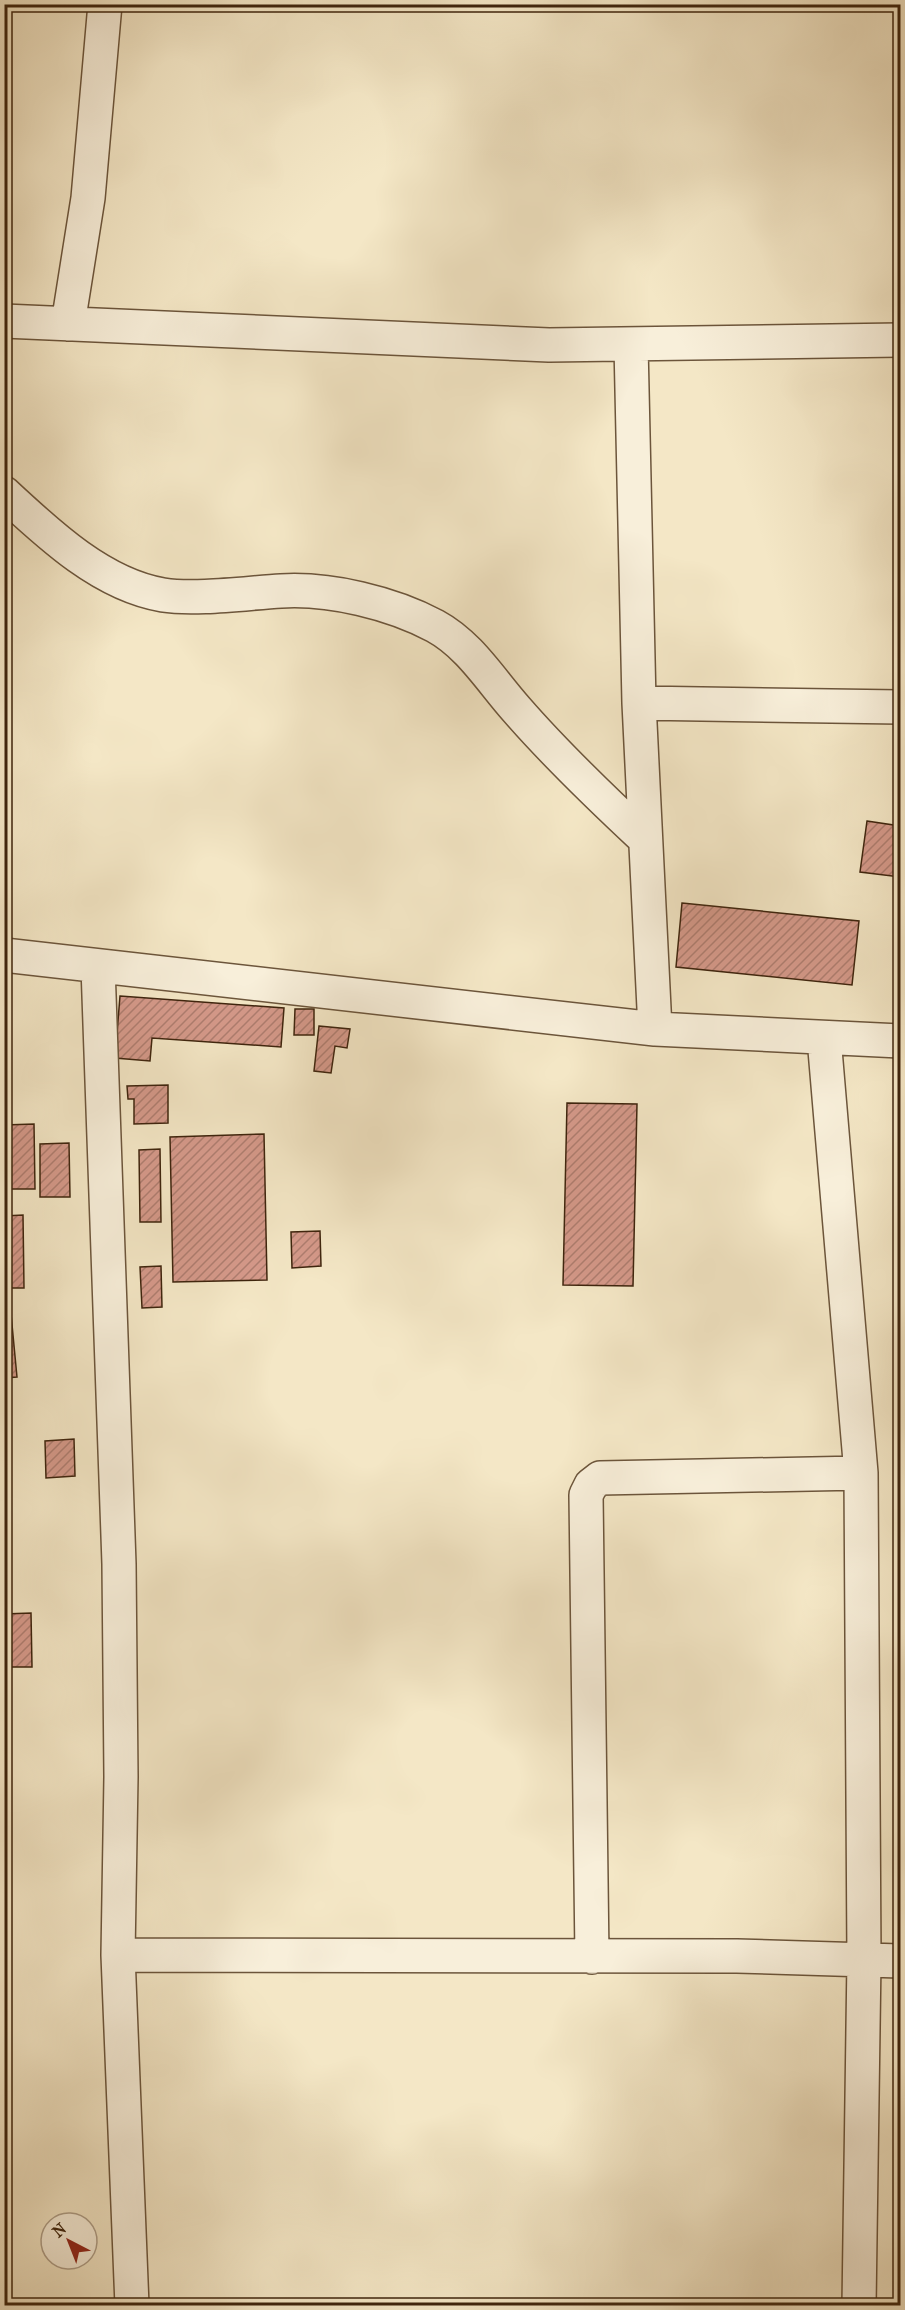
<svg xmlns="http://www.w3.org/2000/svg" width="905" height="2310" viewBox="0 0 905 2310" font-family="'IM FELL French Canon',serif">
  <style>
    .building { fill: url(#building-hatch); stroke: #3e240d; stroke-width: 1.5 }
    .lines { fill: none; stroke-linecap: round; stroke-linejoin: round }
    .minor-casing { stroke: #6c553b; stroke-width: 36 }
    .minor { stroke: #f8efda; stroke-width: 33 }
  </style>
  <defs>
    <pattern id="building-hatch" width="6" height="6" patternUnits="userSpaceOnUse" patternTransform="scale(1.5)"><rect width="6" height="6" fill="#d5998a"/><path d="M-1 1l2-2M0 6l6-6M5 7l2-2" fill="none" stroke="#ae7d6f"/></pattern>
  </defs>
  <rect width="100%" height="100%" fill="#f4e7c6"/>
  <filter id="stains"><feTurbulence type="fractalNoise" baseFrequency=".00333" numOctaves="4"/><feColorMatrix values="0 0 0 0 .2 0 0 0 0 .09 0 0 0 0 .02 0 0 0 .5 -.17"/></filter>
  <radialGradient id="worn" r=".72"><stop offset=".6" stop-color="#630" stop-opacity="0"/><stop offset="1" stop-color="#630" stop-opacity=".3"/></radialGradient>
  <!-- building -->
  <path class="building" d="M867,821L900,826V877L860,872Z
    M682,903L859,921L852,985L676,967Z
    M120,996L284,1008L281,1047L152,1038L150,1061L115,1058Z
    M295,1009H314V1035H294Z
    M319,1026L350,1029L347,1048L335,1046L331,1073L314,1071Z
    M168,1085V1123L134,1124V1099H128L127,1086Z
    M567,1103L637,1104L633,1286L563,1285Z
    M34,1124L35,1189H4V1125Z
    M264,1134L267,1280L173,1282L170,1137Z
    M69,1143L70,1197H40V1144Z
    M160,1149L161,1222H140L139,1150Z
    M23,1215L24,1288H4V1216Z
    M320,1231L321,1266L292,1268L291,1232Z
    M161,1266L162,1307L142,1308L140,1267Z
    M4,1293H9L17,1377L4,1378Z
    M74,1439L75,1476L46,1478L45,1441Z
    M31,1613L32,1667H4V1614Z"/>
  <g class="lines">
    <!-- minor casing -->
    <g class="minor-casing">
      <path id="minor" d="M4,321L549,345L900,340
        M68,324L88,198L105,4
        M631,345L639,703L655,1029
        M4,493C48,534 102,585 163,595C195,600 247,593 281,591C330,588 392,603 435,626C470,645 491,681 517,710C557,756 601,798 645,839
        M639,703L900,707
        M4,955L655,1029L900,1041
        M98,967L119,1564L121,1777L118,1955L132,2306
        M824,1038L861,1473L864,1959L859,2306
        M118,1955L737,1956L900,1961
        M592,1957L586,1495L591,1485L600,1478L861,1473"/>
    </g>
    <!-- minor -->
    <use href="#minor" class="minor"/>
  </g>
  <!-- margin -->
  <rect width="905" height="2310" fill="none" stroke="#f4e7c6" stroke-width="24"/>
  <rect x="6" y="6" width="893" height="2298" fill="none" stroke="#3e240d" stroke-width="3"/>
  <rect x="12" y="12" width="881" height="2286" fill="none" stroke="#3e240d" stroke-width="1.5"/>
  <!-- north arrow -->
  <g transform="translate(69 2241) rotate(318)"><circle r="28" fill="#f8efda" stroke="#ae9e88" stroke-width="1.5"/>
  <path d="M0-4.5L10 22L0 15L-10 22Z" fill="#8f2418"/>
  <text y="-9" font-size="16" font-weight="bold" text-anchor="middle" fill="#3e240d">N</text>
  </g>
  <rect width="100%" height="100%" filter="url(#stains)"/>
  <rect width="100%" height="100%" fill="url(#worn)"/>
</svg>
